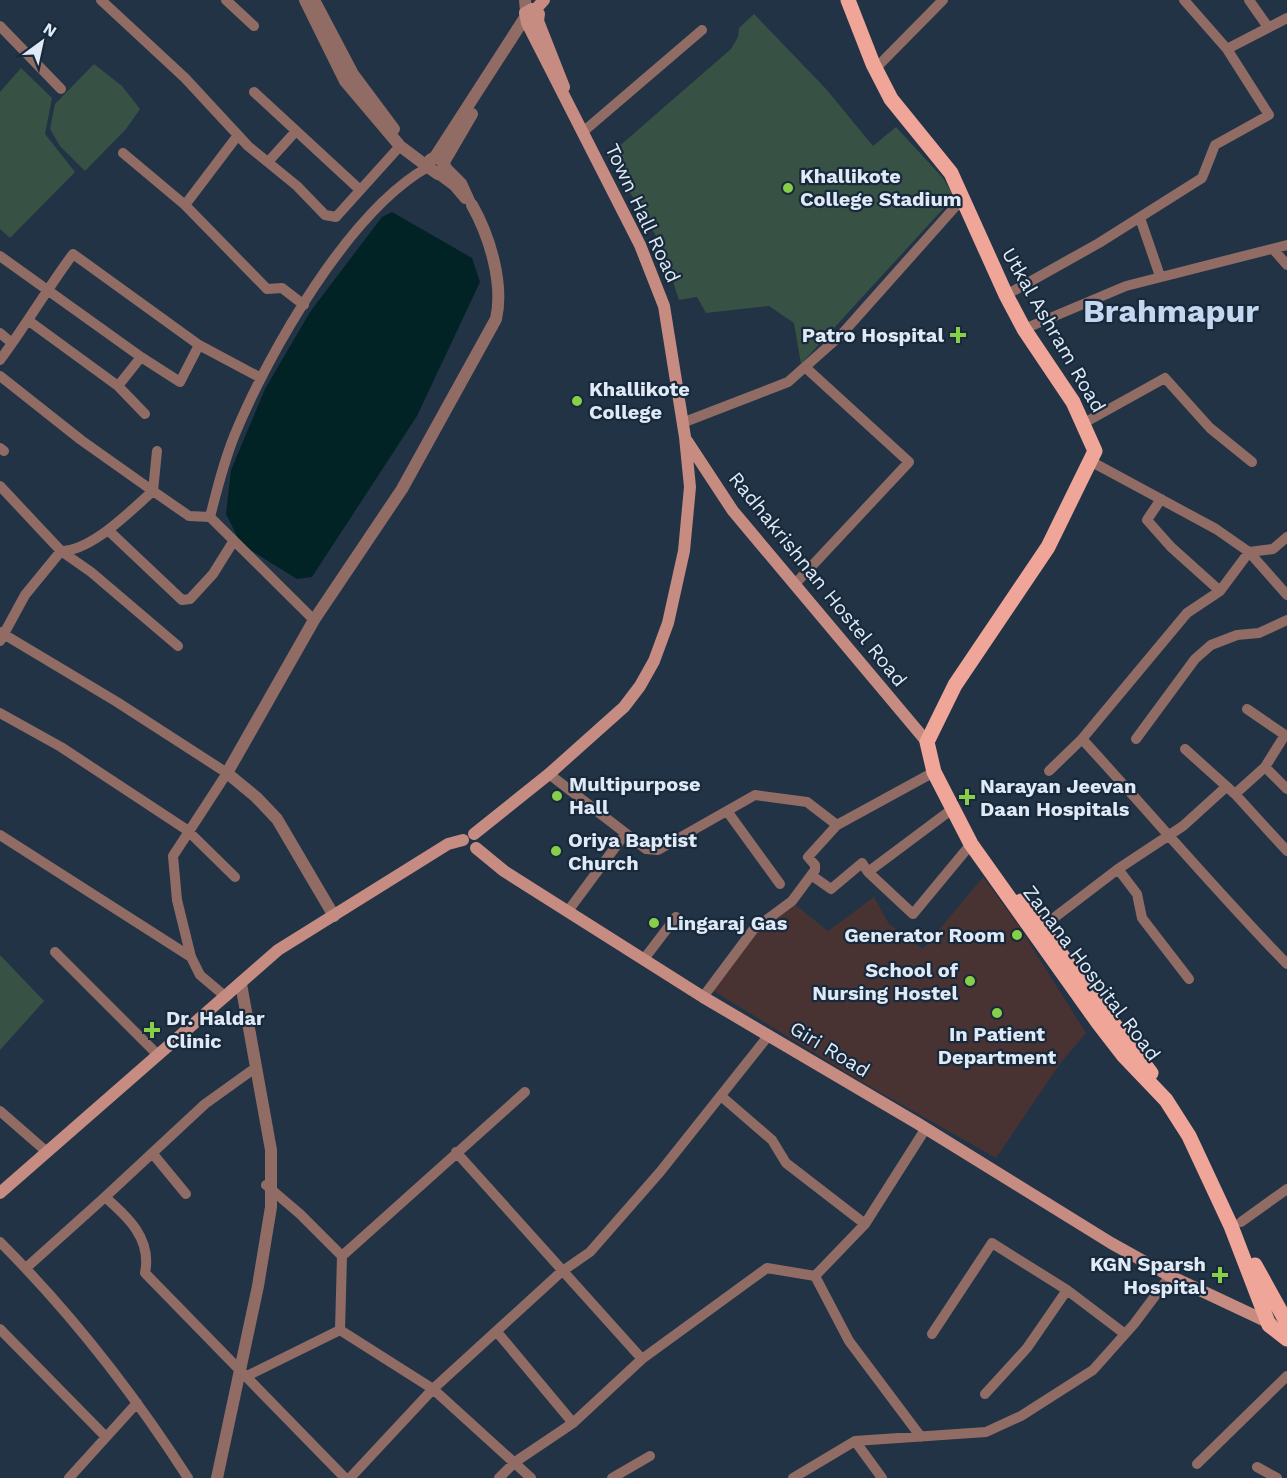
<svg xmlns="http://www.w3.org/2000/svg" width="1287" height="1478" viewBox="0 0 1287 1478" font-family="'Work Sans',sans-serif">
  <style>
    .medical { fill: #483332 }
    .green { fill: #375245 }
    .water { fill: #022326 }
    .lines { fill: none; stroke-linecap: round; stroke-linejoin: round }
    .minor { stroke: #916c65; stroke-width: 10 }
    .tertiary { stroke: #916c65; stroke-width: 12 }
    .secondary { stroke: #c68c82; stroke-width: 12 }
    .primary { stroke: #efa597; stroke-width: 15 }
    .poi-dot { fill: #88cf49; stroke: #19293c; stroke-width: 2 }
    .labels { text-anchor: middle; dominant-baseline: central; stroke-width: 4.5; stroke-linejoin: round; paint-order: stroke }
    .poi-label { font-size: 20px; font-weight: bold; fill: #dfeaf6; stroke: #19293c; text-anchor: start }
    .street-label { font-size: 20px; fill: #dfeaf6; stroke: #19293c }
    .town-label { font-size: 32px; font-weight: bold; fill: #c3d7f0; stroke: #19293c }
  </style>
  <rect width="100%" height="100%" fill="#223346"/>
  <!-- medical -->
  <path class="medical" d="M983,877L1018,925L1086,1033L1059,1065L996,1158L862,1082L712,990L755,932L793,903L828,931L874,897L889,924L923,949Z"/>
  <!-- green -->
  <path class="green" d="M754,14L826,89L873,146L896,127L943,178L954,197L801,364L794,323L769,306L706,313L697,297L679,300L661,244L608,156L731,49L738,37L739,28Z
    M94,64L122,86L140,109L126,129L85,171L60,146L50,129L55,104Z
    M21,68L52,98L45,134L75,172L10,238L0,229V92Z
    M0,955L44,1001L0,1050Z"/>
  <!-- water -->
  <path class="water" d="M392,212L472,258L480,282L417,416L312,577L297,579L241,544L226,514L231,470L265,389L310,312L382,217Z"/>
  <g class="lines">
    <!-- minor -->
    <path class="minor" d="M101,0L185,78L248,146L297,186L325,215L336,217L400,146
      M226,0L254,26
      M1249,0L1268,27
      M0,26L61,89
      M1227,49L1287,18
      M875,69L943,0
      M254,92L359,189
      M584,131L702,30
      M123,153L185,205L267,289L282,288L304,305
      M268,162L296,131
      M445,166L462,183L472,205
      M438,174L454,186L465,199
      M185,205L238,135
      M1140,218L1160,276
      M1274,250L1287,265
      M0,256L141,357
      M1006,295L1099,243L1202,178L1215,145L1269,115L1227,49L1184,0
      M29,321L118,386L141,357L180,382L199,345
      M1024,329L1126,286L1287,245
      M0,333L12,343
      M0,360C26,325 47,289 73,254L199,345L261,378
      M0,376L81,440L153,491L189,516L210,517
      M118,386L145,414
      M682,423L788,382L841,335L963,198
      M1084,423L1165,378L1210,428L1252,462
      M0,448L4,451
      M1092,462L1216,529L1249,552L1273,549L1287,537
      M0,486L61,551L91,572L178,646
      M1161,499L1147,520L1171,547L1220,591
      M108,530L182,600L190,599L213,574L233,542
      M795,584L909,462L805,367
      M314,620L210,517C217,489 224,461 235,434C269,352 349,211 428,167
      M0,632L117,702L227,773L173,856L177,900L191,957L200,975L226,997
      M0,641L25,595L61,551C92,551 130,511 153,491L157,451
      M0,713L61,747L187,830L235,877
      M1082,739C1151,814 1216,891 1287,964
      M1136,739L1195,659L1211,645L1237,635L1259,633L1287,620
      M1185,749L1235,794L1287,851
      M1265,767L1287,789
      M1049,771L1082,739L1187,613L1220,591L1249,552L1287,595
      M549,774L646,849L658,850L755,795L807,802L837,825
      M1235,794L1265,767L1285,735L1247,709
      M727,811L780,884
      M0,835L191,957
      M1118,869L1137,894L1142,918L1189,979
      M868,872L951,810
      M811,875L831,889L862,863L868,872L913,914L971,844
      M568,911L625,834
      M1042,927L1118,869L1183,826L1226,787
      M55,952L158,1055
      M644,959L676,917
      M703,997L753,930L792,901L815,870V865L808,857L837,825L934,772
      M251,1071L205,1104L105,1197C128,1217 152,1239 145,1273L345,1478
      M721,1096L772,1140L786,1163L865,1224
      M0,1111L47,1152
      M456,1152L642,1359
      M153,1154L186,1194
      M266,1185L300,1214L342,1256L340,1330
      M1241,1222L1287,1189
      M0,1242C71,1313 134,1394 188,1478
      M342,1256L525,1092
      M26,1268L105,1197
      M815,1276L849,1341L921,1437
      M0,1329L106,1437
      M340,1330L433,1389L531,1478
      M497,1332L573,1423
      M932,1334L992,1243L1067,1290L1125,1334
      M247,1376L340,1330
      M985,1394L1027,1348L1067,1290
      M855,1441L882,1478
      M1197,1464L1287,1376
      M1257,1467L1277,1478
      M69,1478L137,1403
      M350,1478L433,1389L561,1272L590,1252L660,1172L769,1035
      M499,1478L515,1462L573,1423L642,1359L767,1268L815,1276L865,1224L926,1128
      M612,1478L650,1456
      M793,1478L855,1441L986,1432L1021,1416L1093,1370L1134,1324L1170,1276"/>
    <!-- tertiary -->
    <path class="tertiary" d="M305,0L345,81L400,146L428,167
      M314,0L353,74L394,129
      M525,0L526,11
      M435,157L444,162L445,166L438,174L428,167L430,160L435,157L524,19
      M444,162L472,114
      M334,916L277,819L256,797L227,773L314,620L402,489L496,319C504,284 490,237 472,205
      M217,1478L258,1286L271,1207V1150L241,984"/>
    <!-- secondary -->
    <path class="secondary" d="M535,10L544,0
      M538,21L527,23L525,13L532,9L539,14L538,21L564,87
      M687,441L733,511L927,742
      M474,834L549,774L624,707L640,686L654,661L668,623L684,551L690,487L685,437L664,306L640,245L527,23
      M476,848L504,871L703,997L917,1123L1111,1243L1170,1276L1272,1324
      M0,1193L278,950L448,844L463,840"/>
    <!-- primary -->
    <path class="primary" d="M848,0L873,64L891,99L951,173L1006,295L1024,329L1073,402L1095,451L1048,547L955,685L927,742
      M927,742L934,772L971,844L1099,1024L1123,1055L1166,1100L1189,1136L1231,1226L1269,1325L1287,1339
      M1021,901L1151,1073
      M1255,1265L1287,1323"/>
  </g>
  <!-- markers -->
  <g class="poi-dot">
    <circle cx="788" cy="188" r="6"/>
    <path d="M955 326h6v6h6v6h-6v6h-6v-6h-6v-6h6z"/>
    <circle cx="577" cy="401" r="6"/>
    <circle cx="557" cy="796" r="6"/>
    <path d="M964 788h6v6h6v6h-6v6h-6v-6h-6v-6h6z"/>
    <circle cx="556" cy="851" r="6"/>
    <circle cx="654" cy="923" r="6"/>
    <circle cx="1017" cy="935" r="6"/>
    <circle cx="970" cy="981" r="6"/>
    <circle cx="997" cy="1013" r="6"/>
    <path d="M149 1021h6v6h6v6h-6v6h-6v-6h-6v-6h6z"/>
    <path d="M1217 1266h6v6h6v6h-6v6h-6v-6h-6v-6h6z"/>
  </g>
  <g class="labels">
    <!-- poi labels -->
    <g class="poi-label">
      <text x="800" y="176">Khallikote<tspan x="800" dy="23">College Stadium</tspan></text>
      <text x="944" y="335" text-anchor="end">Patro Hospital</text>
      <text x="589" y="389">Khallikote<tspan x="589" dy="23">College</tspan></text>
      <text x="569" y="784">Multipurpose<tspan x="569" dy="23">Hall</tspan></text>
      <text x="980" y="786">Narayan Jeevan<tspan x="980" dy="23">Daan Hospitals</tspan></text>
      <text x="568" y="840">Oriya Baptist<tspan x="568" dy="23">Church</tspan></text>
      <text x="666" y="923">Lingaraj Gas</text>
      <text x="1005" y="935" text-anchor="end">Generator Room</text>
      <text x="958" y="970" text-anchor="end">School of<tspan x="958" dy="23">Nursing Hostel</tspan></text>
      <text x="166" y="1018">Dr. Haldar<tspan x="166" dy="23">Clinic</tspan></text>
      <text x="997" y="1034" text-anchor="middle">In Patient<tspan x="997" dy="23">Department</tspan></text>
      <text x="1206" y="1264" text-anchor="end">KGN Sparsh<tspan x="1206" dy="23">Hospital</tspan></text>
    </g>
    <!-- street labels -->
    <g class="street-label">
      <text transform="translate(643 213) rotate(65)">Town Hall Road</text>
      <text transform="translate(1054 330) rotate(60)">Utkal Ashram Road</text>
      <text transform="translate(818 579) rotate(51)">Radhakrishnan Hostel Road</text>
      <text transform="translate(1092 973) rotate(53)">Zanana Hospital Road</text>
      <text transform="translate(830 1049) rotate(31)">Giri Road</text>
    </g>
    <!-- town labels -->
    <g class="town-label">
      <text x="1171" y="311">Brahmapur</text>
    </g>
  </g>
  <!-- north arrow -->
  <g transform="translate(42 42) rotate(33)" stroke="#19293c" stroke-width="4.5" paint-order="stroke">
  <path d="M0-4.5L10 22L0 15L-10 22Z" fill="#dfeaf6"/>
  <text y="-9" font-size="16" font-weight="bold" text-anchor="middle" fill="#dfeaf6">N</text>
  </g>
</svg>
